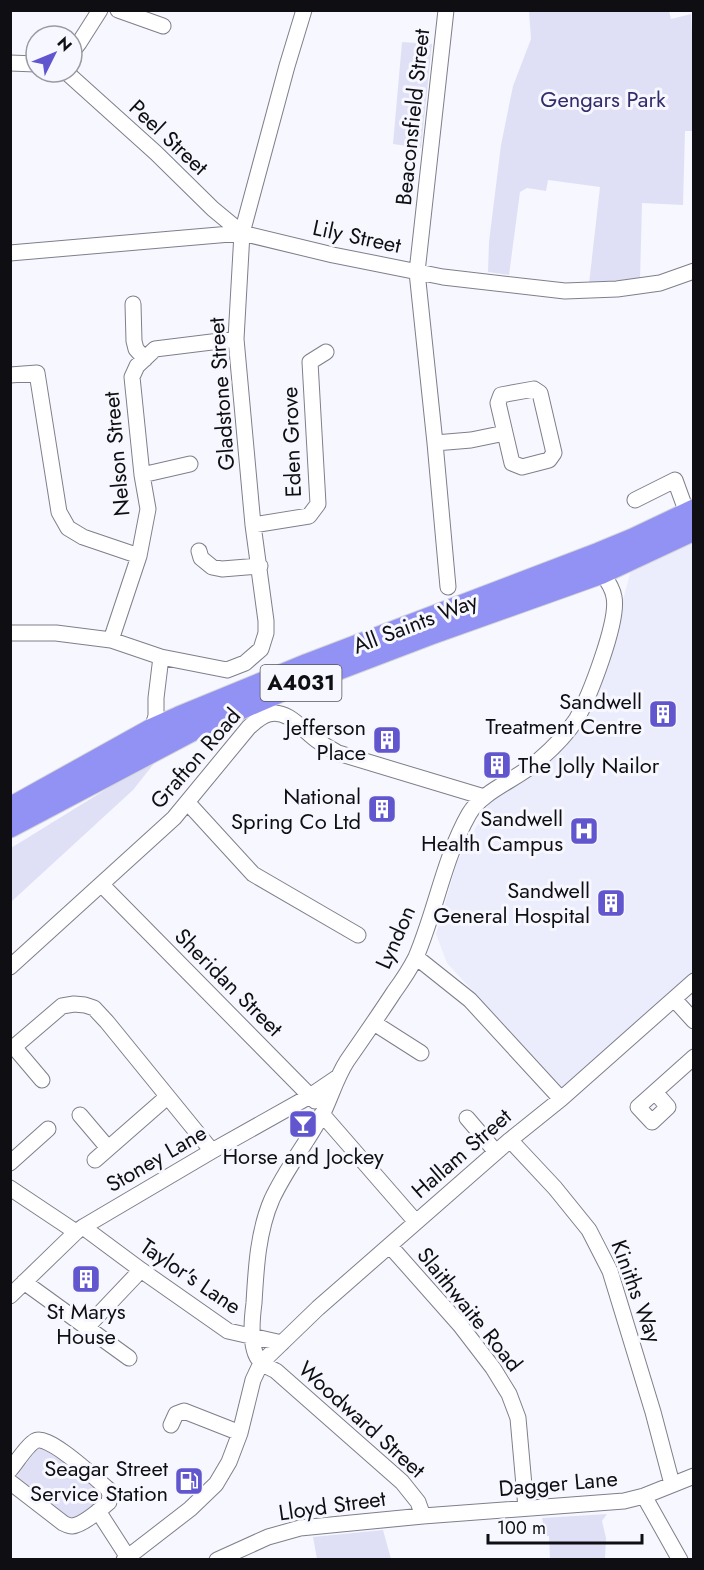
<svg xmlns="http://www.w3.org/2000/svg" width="704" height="1570" viewBox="0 0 704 1570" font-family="Jost,sans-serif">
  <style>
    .built { fill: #ebedfd }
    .green { fill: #dfe0f5 }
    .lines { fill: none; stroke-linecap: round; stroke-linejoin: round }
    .minor-casing { stroke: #7e7f8a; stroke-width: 17 }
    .highway-casing { stroke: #d4d4d5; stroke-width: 23 }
    .minor { stroke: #fff; stroke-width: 15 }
    .highway { stroke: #9291f4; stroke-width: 21 }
    .labels { text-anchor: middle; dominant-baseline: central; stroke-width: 6; stroke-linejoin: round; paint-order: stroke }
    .shield { fill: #f7f7ff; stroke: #55555a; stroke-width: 1.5 }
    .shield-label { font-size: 21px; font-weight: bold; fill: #0f0f13 }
    .park-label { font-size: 22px; fill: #312c6b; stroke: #f7f7ff }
    .street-label { font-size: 22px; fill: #0f0f13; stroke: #f7f7ff }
    .poi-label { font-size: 22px; fill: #0f0f13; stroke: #f7f7ff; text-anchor: end }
  </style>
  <rect width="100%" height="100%" fill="#f7f7ff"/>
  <!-- built -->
  <path class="built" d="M693,540V975L563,1089L447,963L436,934L457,862L491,800L577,724L605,673L621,607L631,570Z"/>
  <!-- green -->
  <path class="green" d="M529,11H669L671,19L691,14L692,32L694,33V131H685L683,205L642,203L640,280L589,284L600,187L548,180L546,191L527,188L520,192L509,275L488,272L489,242L501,145L513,86L531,39Z
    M402,42L432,44L421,148L393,144Z
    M160,756L133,790L11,902V848Z
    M42,1448L53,1449L104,1490V1497L79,1517L68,1518L19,1484L17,1476L36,1450Z
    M607,1514L602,1521L606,1538L605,1559H550L549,1536H546L542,1518Z
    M383,1530L391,1559H317L313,1537Z"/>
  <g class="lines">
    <!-- minor casing -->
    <g class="minor-casing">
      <path id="minor" d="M118,10L163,26
        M446,10L417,272L435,443L448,587
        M72,52L79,43L100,10
        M10,63L36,64
        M66,72L156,153L213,209L242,233
        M10,253L242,233L333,255L443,277L565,291L617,289L660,283L694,271
        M133,304L134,341L136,349L145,359
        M10,375L37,373L59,512L68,528L83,537L139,556
        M534,389L540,393L554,453L549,460L522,467L512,463L498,403L501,395Z
        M435,443L471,440L505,433
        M142,475L190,464
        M635,500L675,480L687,513
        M253,525L309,516L318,504L310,362L326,352
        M199,551L201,558L212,567L222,569L260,566
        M10,633H56L111,640L161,657L156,698V716L152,729
        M111,640L139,556L148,509L142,475L132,377L137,366L155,349L236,339
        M161,657L227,670L245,663L261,649L266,633V621L253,525L236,339L242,233L287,66L304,10
        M188,803L253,874L358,935
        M102,885L315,1101
        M416,957L470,1000L561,1099
        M10,967L174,818L249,727C255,722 261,716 269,714C287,709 301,728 314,738C321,744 330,748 338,753L484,797
        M674,999L694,1021
        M374,1023L421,1053
        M42,1080L14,1047L62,1006L74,1004L85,1005L94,1008L107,1022L212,1151
        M655,1092L668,1107L652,1122L638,1107L694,1057
        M322,1114L416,1222
        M80,1115L108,1148
        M467,1118L496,1152
        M510,1140L555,1188L589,1230L610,1271L653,1412L672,1484
        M95,1160L167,1097
        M10,1163L48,1129
        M10,1188L76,1232
        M83,1227L141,1270L228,1331L282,1343
        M390,1246L460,1325L493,1368L509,1394L518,1418L526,1508
        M24,1282L129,1358
        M10,1296L76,1232L83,1227L212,1151L310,1096L338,1077
        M86,1328L141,1270
        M171,1425L176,1414L184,1411L240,1433
        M10,1470C17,1462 27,1445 35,1441C48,1433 96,1479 108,1489L110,1495L109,1502C101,1509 83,1525 72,1526C69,1526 67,1525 63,1523L10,1482
        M644,1496L680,1560
        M98,1511L127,1556
        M423,1516L418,1502L402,1482L276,1371C271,1368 264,1366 260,1361C249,1350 252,1318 254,1303C256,1268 258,1231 272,1199C286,1169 306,1144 322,1115C331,1097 336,1078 347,1061C363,1038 379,1015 394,992C402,981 410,969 416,957C436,910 444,858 469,814C482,791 518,779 538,761C552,749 566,735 576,720C589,698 619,621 614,597C613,589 607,580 602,573
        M124,1560L190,1509L216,1484L229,1462L240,1433L253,1380L261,1363L318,1308L510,1140L561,1099L694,981
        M217,1560L268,1537L300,1528L423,1516L624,1501L644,1496L694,1476"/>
    </g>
    <!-- highway casing -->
    <g class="highway-casing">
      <path id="highway" d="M10,808L152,729L179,717L308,664L599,553L633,539L694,510
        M10,827L201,726L284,690L431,634L602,573L694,530"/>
    </g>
    <!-- minor -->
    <use href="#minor" class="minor"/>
    <!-- highway -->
    <use href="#highway" class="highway"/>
  </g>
  <!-- icons -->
  <defs>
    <g id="building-square" transform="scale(1.5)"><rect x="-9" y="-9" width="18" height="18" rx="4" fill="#6256cf" stroke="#f7f7ff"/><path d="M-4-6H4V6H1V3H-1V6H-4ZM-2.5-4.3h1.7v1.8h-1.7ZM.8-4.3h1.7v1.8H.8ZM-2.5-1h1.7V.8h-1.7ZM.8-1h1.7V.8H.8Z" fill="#fff"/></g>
    <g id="hospital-square" transform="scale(1.5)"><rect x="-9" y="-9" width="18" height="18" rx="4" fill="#6256cf" stroke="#f7f7ff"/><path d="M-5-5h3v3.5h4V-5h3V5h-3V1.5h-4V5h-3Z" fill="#fff"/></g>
    <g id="bar-square" transform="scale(1.5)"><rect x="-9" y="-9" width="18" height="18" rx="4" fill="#6256cf" stroke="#f7f7ff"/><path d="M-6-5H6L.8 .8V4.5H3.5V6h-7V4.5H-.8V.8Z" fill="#fff"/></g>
    <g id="fuel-square" transform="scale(1.5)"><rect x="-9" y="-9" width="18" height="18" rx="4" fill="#6256cf" stroke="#f7f7ff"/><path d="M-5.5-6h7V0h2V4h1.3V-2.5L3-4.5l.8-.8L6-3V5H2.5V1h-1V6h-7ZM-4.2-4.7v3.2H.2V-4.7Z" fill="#fff"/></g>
  </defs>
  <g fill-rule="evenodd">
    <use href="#building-square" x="663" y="714"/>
    <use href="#building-square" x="387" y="740"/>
    <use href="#building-square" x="497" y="765"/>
    <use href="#building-square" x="382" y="809"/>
    <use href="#hospital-square" x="584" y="831"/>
    <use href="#building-square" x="611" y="903"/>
    <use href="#bar-square" x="303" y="1124"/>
    <use href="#building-square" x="86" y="1279"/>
    <use href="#fuel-square" x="189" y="1481"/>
  </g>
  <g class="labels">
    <!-- shield labels -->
    <rect class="shield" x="260.5" y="665" width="81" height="36" rx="4.5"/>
    <g class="shield-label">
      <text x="301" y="683">A4031</text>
    </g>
    <!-- park labels -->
    <g class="park-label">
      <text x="603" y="99">Gengars Park</text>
    </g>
    <!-- street labels -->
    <g class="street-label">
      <text transform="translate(412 117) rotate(-84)">Beaconsfield Street</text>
      <text transform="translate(169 137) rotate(43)">Peel Street</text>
      <text transform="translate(357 236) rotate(12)">Lily Street</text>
      <text transform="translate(221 394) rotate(-94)">Gladstone Street</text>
      <text transform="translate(291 442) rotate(-92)">Eden Grove</text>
      <text transform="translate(116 454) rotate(-95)">Nelson Street</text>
      <text transform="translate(415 623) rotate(-21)">All Saints Way</text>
      <text transform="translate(195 758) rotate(-49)">Grafton Road</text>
      <text transform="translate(395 937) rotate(-66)">Lyndon</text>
      <text transform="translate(229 982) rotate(45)">Sheridan Street</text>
      <text transform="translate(461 1153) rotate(-41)">Hallam Street</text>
      <text transform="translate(156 1158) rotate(-30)">Stoney Lane</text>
      <text transform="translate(191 1276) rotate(34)">Taylor's Lane</text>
      <text transform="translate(637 1291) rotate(70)">Kiniths Way</text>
      <text transform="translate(470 1309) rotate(51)">Slaithwaite Road</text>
      <text transform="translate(362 1419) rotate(42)">Woodward Street</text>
      <text transform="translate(558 1483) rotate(-5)">Dagger Lane</text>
      <text transform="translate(332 1505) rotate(-8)">Lloyd Street</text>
    </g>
    <!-- poi labels -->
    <g class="poi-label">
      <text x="642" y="701">Sandwell<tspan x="642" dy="25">Treatment Centre</tspan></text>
      <text x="366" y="727">Jefferson<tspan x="366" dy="25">Place</tspan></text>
      <text x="518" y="765" text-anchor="start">The Jolly Nailor</text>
      <text x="361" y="796">National<tspan x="361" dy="25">Spring Co Ltd</tspan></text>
      <text x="563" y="818">Sandwell<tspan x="563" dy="25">Health Campus</tspan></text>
      <text x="590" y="890">Sandwell<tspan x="590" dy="25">General Hospital</tspan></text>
      <text x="303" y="1156" text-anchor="middle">Horse and Jockey</text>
      <text x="86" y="1311" text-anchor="middle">St Marys<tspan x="86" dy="25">House</tspan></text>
      <text x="168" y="1468">Seagar Street<tspan x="168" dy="25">Service Station</tspan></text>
    </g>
  </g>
  <!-- border -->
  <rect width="704" height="1570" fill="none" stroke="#0f0f13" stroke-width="24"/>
  <!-- north arrow -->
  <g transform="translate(54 54) rotate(47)"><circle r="28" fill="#f7f7ff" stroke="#9a9aa1" stroke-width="1.5"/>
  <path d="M0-4.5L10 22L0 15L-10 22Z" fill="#6256cf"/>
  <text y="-9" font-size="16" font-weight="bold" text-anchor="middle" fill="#0f0f13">N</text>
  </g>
  <!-- scale -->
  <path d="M488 1534v9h154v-9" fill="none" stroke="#0f0f13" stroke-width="3"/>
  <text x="497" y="1534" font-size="18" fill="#0f0f13" stroke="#f7f7ff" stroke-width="4.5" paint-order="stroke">100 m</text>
</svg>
